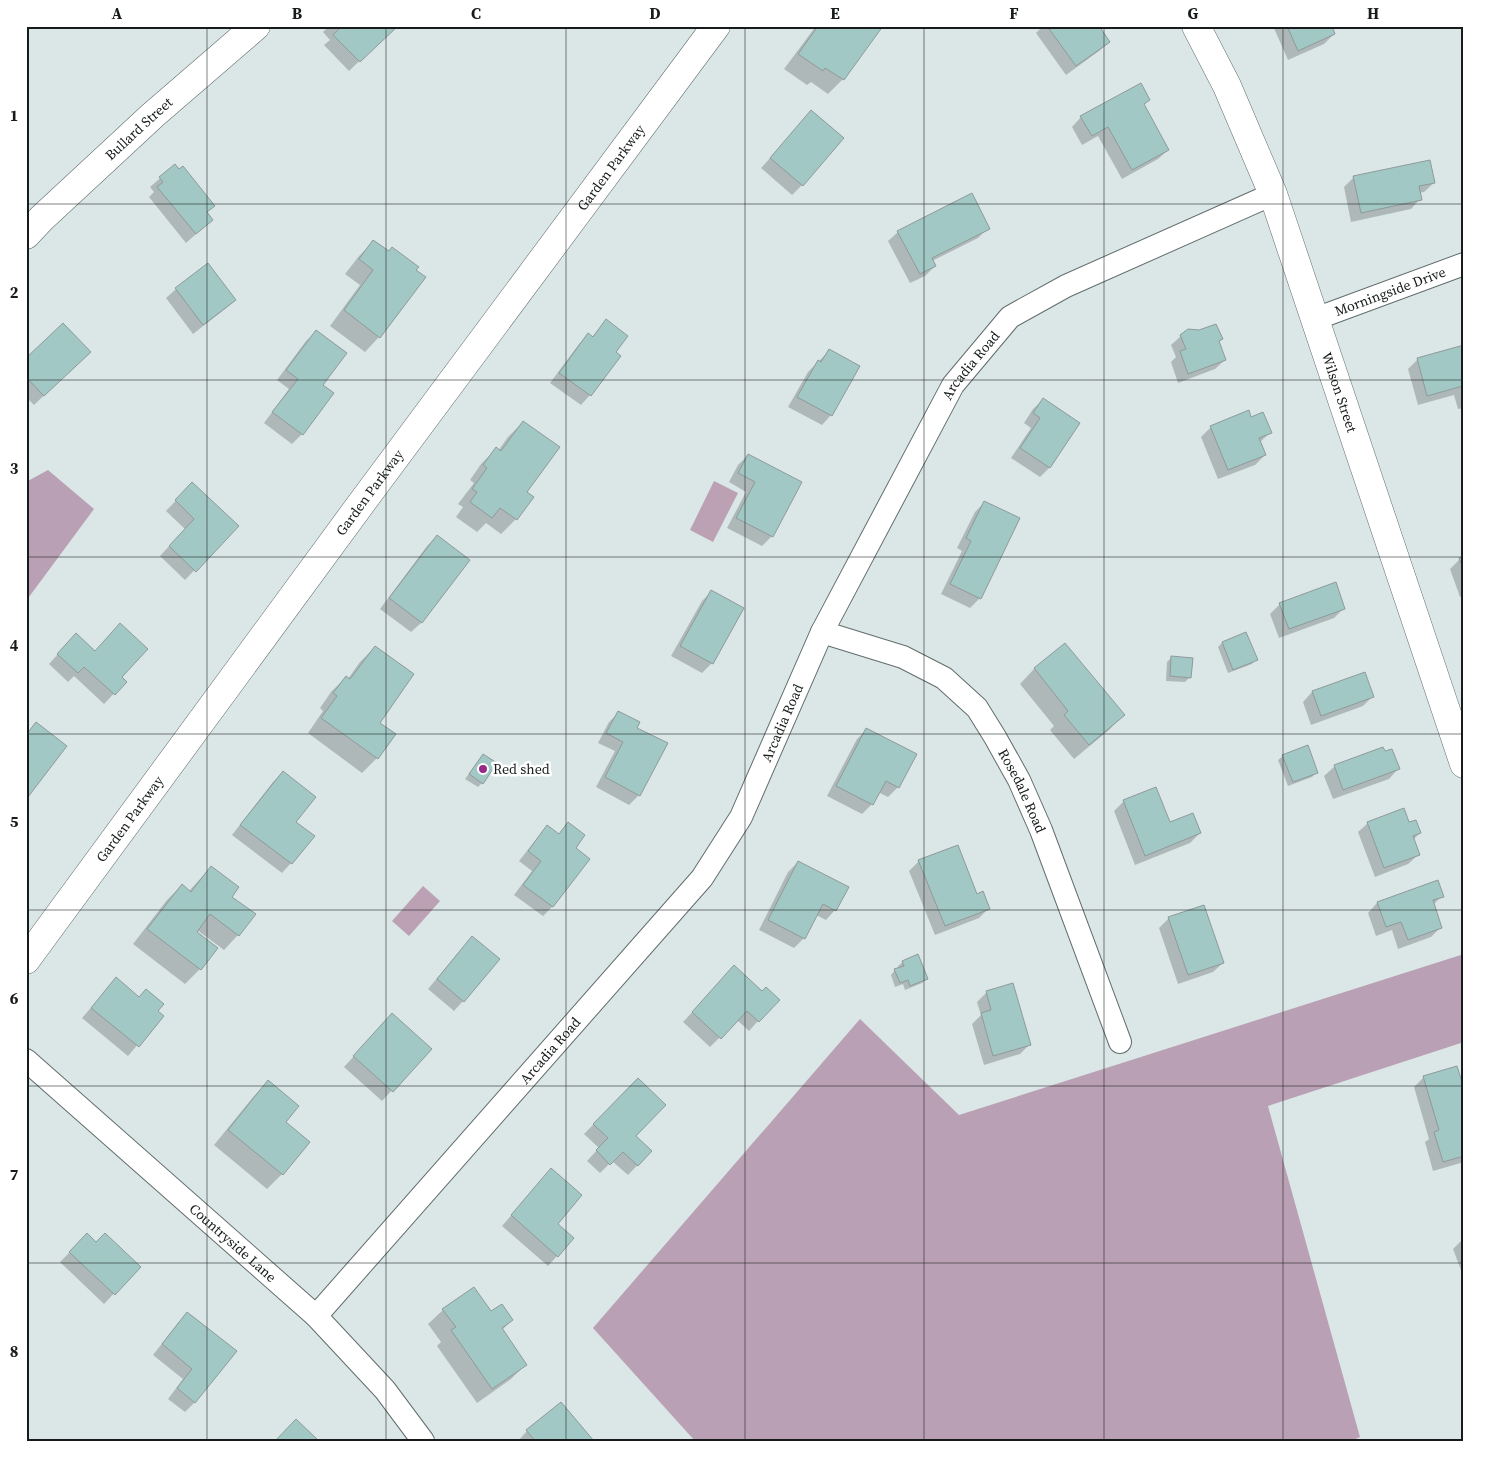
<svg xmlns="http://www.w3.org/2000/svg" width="1490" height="1467" viewBox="0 0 1490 1467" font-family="'Source Serif 4',serif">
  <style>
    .forest { fill: #baa0b4 }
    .water { fill: #bca1b5 }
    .shadow { fill: #0003 }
    .building { fill: #a1c8c5; stroke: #8f9a9a }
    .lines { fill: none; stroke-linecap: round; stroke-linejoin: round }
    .minor-casing { stroke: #626d6c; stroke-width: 24 }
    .tertiary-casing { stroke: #626d6c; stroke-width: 29 }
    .secondary-casing { stroke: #626d6c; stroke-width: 29 }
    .minor { stroke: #fff; stroke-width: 22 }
    .tertiary { stroke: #fff; stroke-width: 28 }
    .secondary { stroke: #fff; stroke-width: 28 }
    .grid { fill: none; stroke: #171b1b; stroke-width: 1; stroke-opacity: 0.55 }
    .poi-dot { fill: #982988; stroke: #fff; stroke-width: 2 }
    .labels { text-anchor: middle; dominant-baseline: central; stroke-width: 5; stroke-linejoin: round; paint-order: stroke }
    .street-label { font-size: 14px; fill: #171b1b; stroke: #fff }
    .poi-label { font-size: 14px; fill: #171b1b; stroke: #fff; text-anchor: start }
    .neatline { fill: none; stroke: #171b1b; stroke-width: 2 }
    .grid-label { font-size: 16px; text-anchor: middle; font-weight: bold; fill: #171b1b }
  </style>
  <rect width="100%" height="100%" fill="#dae7e6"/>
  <!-- forest -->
  <path class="forest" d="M48,470L94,509L26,601V482Z
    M1464,954V1042L1268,1106L1360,1437L1351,1441H695L593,1328L860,1019L959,1115Z"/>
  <!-- water -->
  <path class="water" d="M714,481L738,493L713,542L690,530Z
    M423,886L440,901L409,936L392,921Z"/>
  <!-- shadow -->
  <path class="shadow" d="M329,26H396L349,71L324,45L330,40L323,32Z
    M816,26H881L843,79L828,94L811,82L807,85L784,69Z
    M1043,26H1098L1109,42L1099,51L1066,75L1036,33Z
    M1273,26H1330L1334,34L1324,44L1288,60Z
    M1149,100L1143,106L1168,150L1158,159L1122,179L1098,136L1082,145L1072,127L1081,117Z
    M811,112L802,185L792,195L761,168Z
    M174,166L212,220L186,243L149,197L154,192L150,187Z
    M1354,177L1434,183L1424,192L1419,193L1420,199L1411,209L1351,222L1344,187Z
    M988,228L978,238L932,261L935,266L925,276L910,283L888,241L898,232Z
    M374,241L379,337L365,352L330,326L360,285L345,274L359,256Z
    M176,289L235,300L225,309L193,334L166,298Z
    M606,321L615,352L590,395L581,405L550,383L579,344L588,334L592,337Z
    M316,332L321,385L302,434L292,444L264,423L289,389L277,380L306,341Z
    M1181,336L1222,339L1218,343L1225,360L1215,369L1178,383L1171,362L1176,357L1171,345Z
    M1464,346V408L1458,409L1454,395L1418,405L1408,369L1418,359Z
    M829,351L831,415L822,425L788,407L808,372Z
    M26,359L79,362L34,405L26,397Z
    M1043,400L1078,424L1049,468L1040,477L1011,458L1031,428L1024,423L1033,409Z
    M1250,418L1270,433L1260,442L1265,455L1255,465L1218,479L1201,437L1211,427Z
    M523,422L525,493L516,519L501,534L486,523L477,532L456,517L463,507L458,504L474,483L470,480L481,464L496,449L498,451L508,437Z
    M748,455L772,536L762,546L727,528L746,492L729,482L738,465Z
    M183,493L237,526L185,580L160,556L185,529L166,511Z
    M985,502L1018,519L980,598L970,608L941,594L962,551L957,548L975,512Z
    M437,536L468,560L421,623L411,632L380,609L427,546Z
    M1464,558V596L1460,597L1450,569L1460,559Z
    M712,591V663L702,673L671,656L702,601Z
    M1280,604L1344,608L1334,618L1279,638L1270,614Z
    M1222,643L1256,659L1252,664L1228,673L1218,647Z
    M1065,644L1123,715L1109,730L1074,759L1050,730L1054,726L1020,684L1034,669Z
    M66,645L120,677L125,682L104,704L74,676L68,682L49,664Z
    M375,647L378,723L394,734L377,758L362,773L308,733L323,711L320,708L331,692L346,677L348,679L360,662Z
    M1171,658L1190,677L1185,682L1166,681L1167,662Z
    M1365,674L1373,696L1363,706L1311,725L1303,702L1312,692Z
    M618,713L635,728L639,795L629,805L596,787L615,751L598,743L609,722Z
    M867,729L898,787L888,797L878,792L872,804L862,814L827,796L857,739Z
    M1382,748L1398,769L1389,779L1333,799L1324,776L1334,767Z
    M483,755L482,783L478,787L465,779Z
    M1283,756L1317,772L1312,777L1288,786L1278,760Z
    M283,772L294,822L291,863L282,873L232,835L273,782Z
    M1156,789L1169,824L1200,833L1190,843L1135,865L1114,811L1123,802Z
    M1368,823L1409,824L1420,833L1413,840L1418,855L1408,864L1375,877L1358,832Z
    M568,824L574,848L588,859L552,907L543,916L514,895L532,871L519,861L538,837L547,827L558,835Z
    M919,861L989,908L979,918L935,935L909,871Z
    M798,862L835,910L826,920L816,915L804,938L794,948L759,930L788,872Z
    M211,867L230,897L238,935L224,950L197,930L195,932L216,948L200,969L185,984L133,944L167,900L182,885L189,891Z
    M1437,882L1442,896L1433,905L1441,927L1431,937L1398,949L1392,930L1376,936L1368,913L1377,903Z
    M1169,918L1223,963L1213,972L1178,984L1159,928Z
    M463,947V1001L454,1011L428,989Z
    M903,962L926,979L922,983L905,990L903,984L895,987L891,975L895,970L899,969L898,966Z
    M725,977L758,1021L749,1031L737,1020L710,1047L683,1022Z
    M116,979L162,1016L128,1056L82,1018Z
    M987,992L1029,1045L1020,1054L984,1065L972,1024L981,1015L977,1002Z
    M382,1025L430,1049L382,1101L344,1067Z
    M1424,1077L1464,1093V1162L1433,1171L1425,1142L1429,1139L1414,1087Z
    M638,1079L634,1136L651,1151L628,1175L612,1161L600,1173L587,1161L599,1148L584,1134Z
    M268,1082L284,1122L309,1142L282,1174L267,1189L214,1145L254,1096Z
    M542,1180L556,1224L557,1256L548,1266L502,1226Z
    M87,1235L96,1243L139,1267L104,1304L60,1262Z
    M1463,1239H1464V1278L1453,1249Z
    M443,1310L491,1313L512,1320L502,1330L526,1364L511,1379L477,1403L437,1346L441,1342L428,1324Z
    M187,1313L235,1351L194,1403L185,1412L168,1399L183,1379L153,1355L178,1323Z
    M527,1431L592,1441H518Z"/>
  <!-- building -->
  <path class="building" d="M336,26H398L360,62L333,35L339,29Z
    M818,26H883L844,80L825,68L823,71L798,54Z
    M1047,26H1099L1110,42L1076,66Z
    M1287,26H1332L1335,34L1298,51Z
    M1141,83L1150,100L1144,104L1169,150L1132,170L1108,127L1092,136L1080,116Z
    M811,110L844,138L803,186L770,158Z
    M1430,160L1435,183L1419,186L1422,200L1361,213L1353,176Z
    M175,164L179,169L183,166L215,206L207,212L213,220L196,234L157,187L163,182L159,177Z
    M972,193L990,229L932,258L936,266L920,274L897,231Z
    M373,240L389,251L392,247L419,267L416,270L426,277L380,338L344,310L373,270L359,259Z
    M208,263L236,300L203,325L175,288Z
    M606,319L628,336L616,352L621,356L591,396L559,373L588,333L593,337Z
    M63,323L91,352L44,396L26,377V358Z
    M1216,324L1223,339L1219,341L1226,360L1188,374L1180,351L1186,349L1180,335L1188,329L1199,330Z
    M316,330L347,353L323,385L334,393L303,435L272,412L298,379L286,370Z
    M1464,345V388L1463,386L1427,396L1417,358Z
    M829,349L860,366L832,416L797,397L818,360L821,362Z
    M1043,398L1080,423L1050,468L1020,448L1040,418L1033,413Z
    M1249,410L1251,417L1263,412L1272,433L1259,438L1266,455L1228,470L1210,426Z
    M523,421L560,447L527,492L534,497L517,520L500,508L492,518L470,502L477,492L472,489L487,468L483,465L496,447L501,451Z
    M748,454L802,482L773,537L736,518L755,482L738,473Z
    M192,482L239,526L196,572L169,546L194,519L175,500Z
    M984,501L1020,518L981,599L950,584L971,541L966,538Z
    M437,535L470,560L422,623L389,598Z
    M1464,557V571L1459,558Z
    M1336,582L1345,609L1289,629L1279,603Z
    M711,590L744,608L713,664L680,646Z
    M120,623L148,649L122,677L127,682L115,695L84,667L78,673L57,654L76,633L95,651Z
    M1246,632L1258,660L1233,670L1222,642Z
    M1065,643L1125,715L1089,745L1064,715L1068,711L1034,668Z
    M375,646L414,674L380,723L396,734L378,759L321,718L337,696L333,693L346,676L350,679Z
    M1171,656L1193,658L1191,678L1170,676Z
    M1365,672L1374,697L1321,716L1312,691Z
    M618,711L640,722L637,728L668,743L640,796L605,777L623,742L606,733Z
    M36,722L67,746L28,797L26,796V735Z
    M866,728L917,754L899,788L886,781L873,805L836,786Z
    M1308,745L1318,773L1293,782L1282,755Z
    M1383,747L1385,751L1392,749L1400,769L1343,790L1334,765Z
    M483,754L497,763L483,784L469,774Z
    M283,771L316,797L296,822L315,836L292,864L240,825Z
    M1156,787L1170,822L1193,813L1201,833L1145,856L1123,800Z
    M1404,808L1409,822L1416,820L1421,833L1413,836L1420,855L1384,868L1367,822Z
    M568,822L585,835L576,848L590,859L553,907L523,885L541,861L528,851L547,825L559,834Z
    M958,845L977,894L983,891L990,909L945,926L918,860Z
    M798,861L849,887L836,911L823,904L805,939L768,920Z
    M211,866L239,887L232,897L256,914L239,936L210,914L197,932L218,948L201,970L147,929L182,884L191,892Z
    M1438,880L1444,897L1433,900L1442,928L1408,940L1401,922L1386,927L1377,902Z
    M1204,905L1224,963L1188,975L1168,917Z
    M472,936L500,959L464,1002L437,979Z
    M918,954L928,979L910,986L908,980L900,983L894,969L904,966L902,961Z
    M734,965L762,991L766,987L780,1000L759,1022L747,1011L721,1039L692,1012Z
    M116,977L139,997L146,989L164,1004L158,1011L164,1016L139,1047L91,1008Z
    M1013,983L1031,1045L993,1056L981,1013L991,1010L986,991Z
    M392,1013L432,1049L393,1092L353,1056Z
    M1457,1066L1464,1088V1156L1443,1162L1434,1132L1439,1130L1423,1076Z
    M638,1078L666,1105L636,1136L652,1151L638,1166L623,1152L610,1165L596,1150L608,1138L593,1124Z
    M268,1080L299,1106L286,1122L310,1142L283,1175L228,1130Z
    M551,1168L582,1195L558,1224L574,1238L558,1257L511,1215Z
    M87,1233L96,1242L105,1233L141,1267L115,1295L69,1252Z
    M474,1287L491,1311L502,1304L513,1320L502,1328L527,1365L492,1389L451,1330L456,1327L442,1309Z
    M187,1312L237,1351L195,1403L177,1388L192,1369L162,1344Z
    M561,1402L594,1441H535L526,1430Z
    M296,1419L319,1441H275Z"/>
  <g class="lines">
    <!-- minor casing -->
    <g class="minor-casing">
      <g id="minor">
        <path id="s1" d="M1315,319L1464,264"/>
        <path id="s2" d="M822,632L903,657L944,678L977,708L995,737L1019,780L1041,830L1120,1042"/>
        <path id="s3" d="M26,1060L316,1316L385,1390L423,1441"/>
        <path id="s4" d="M316,1316L702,878L741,817L822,632L953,385L1010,317L1066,286L1273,194"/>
      </g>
    </g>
    <!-- tertiary casing -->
    <g class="tertiary-casing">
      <g id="tertiary">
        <path id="s5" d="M1196,26L1227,86L1273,194L1464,764"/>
        <path id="s6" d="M26,960L363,501L716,26"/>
      </g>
    </g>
    <!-- secondary casing -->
    <g class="secondary-casing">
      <g id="secondary">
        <path id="s7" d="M26,235L42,218L153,115L256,26"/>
      </g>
    </g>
    <!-- minor -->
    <use href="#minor" class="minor"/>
    <!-- tertiary -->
    <use href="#tertiary" class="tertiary"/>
    <!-- secondary -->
    <use href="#secondary" class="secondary"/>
  </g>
  <!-- grid -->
  <path class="grid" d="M207,26V1441M386,26V1441M566,26V1441M745,26V1441M924,26V1441M1104,26V1441M1283,26V1441M26,204H1464M26,380H1464M26,557H1464M26,734H1464M26,910H1464M26,1086H1464M26,1263H1464"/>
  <!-- markers -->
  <circle class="poi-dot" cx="483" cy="769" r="5"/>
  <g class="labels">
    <!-- street labels -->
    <g class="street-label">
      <text stroke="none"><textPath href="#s7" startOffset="155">Bullard Street</textPath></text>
      <text stroke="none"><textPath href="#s6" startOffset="985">Garden Parkway</textPath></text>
      <text stroke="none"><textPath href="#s1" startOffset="80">Morningside Drive</textPath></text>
      <text stroke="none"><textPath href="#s4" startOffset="1164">Arcadia Road</textPath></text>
      <text stroke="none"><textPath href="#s5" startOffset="394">Wilson Street</textPath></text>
      <text stroke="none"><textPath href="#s6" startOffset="580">Garden Parkway</textPath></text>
      <text stroke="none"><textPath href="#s4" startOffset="759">Arcadia Road</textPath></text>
      <text stroke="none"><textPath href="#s2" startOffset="270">Rosedale Road</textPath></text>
      <text stroke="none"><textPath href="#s6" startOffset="175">Garden Parkway</textPath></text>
      <text stroke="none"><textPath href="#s4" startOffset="354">Arcadia Road</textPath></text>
      <text stroke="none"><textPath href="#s3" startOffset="276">Countryside Lane</textPath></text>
    </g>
    <!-- poi labels -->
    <g class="poi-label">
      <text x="493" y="769">Red shed</text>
    </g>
  </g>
  <!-- border -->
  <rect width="1490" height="1467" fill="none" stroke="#ffffff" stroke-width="55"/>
  <rect x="28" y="28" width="1434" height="1412" class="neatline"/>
  <g class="grid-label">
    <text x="117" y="19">A</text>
    <text x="297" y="19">B</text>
    <text x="476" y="19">C</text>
    <text x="655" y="19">D</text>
    <text x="835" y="19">E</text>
    <text x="1014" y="19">F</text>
    <text x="1193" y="19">G</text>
    <text x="1373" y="19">H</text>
    <text x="14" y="121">1</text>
    <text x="14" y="298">2</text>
    <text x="14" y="474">3</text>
    <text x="14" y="651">4</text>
    <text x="14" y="827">5</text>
    <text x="14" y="1004">6</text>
    <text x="14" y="1180">7</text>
    <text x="14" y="1357">8</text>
  </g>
</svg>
